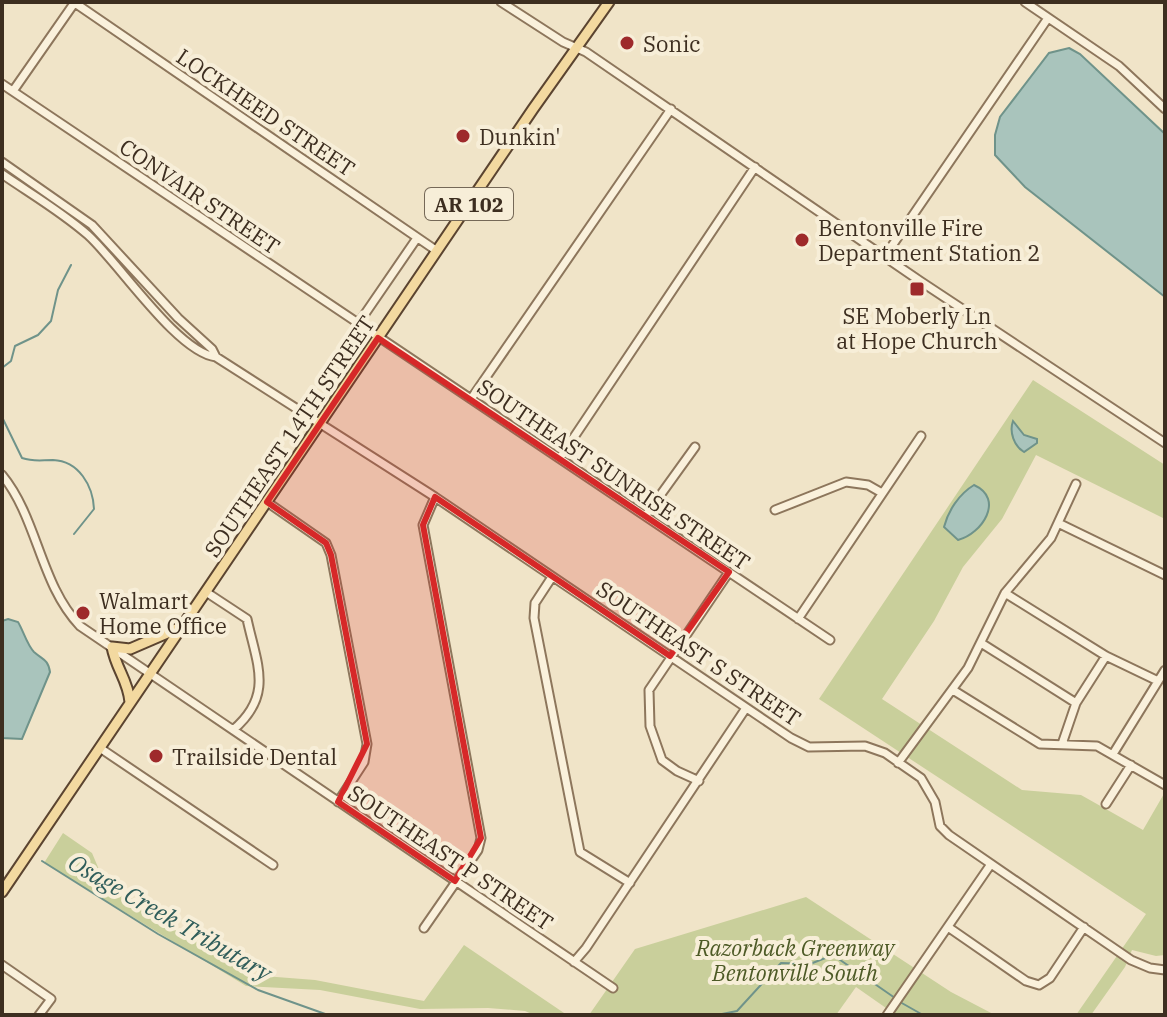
<svg xmlns="http://www.w3.org/2000/svg" width="1167" height="1017" viewBox="0 0 1167 1017" font-family="'IBM Plex Serif',serif">
  <style>
    .green { fill: #c9cf9b }
    .water { fill: #a9c4bc; stroke: #6f938a; stroke-width: 2 }
    .lines { fill: none; stroke-linecap: round; stroke-linejoin: round }
    .stream { stroke: #6f938a; stroke-width: 2 }
    .minor-casing { stroke: #8d765c; stroke-width: 11 }
    .major-casing { stroke: #5b4430; stroke-width: 13 }
    .minor { stroke: #faf1dc; stroke-width: 7 }
    .major { stroke: #f3d9a0; stroke-width: 9 }
    .marked { fill: #d62828; fill-opacity: 0.2; stroke: #d62828; stroke-width: 6; stroke-linejoin: round }
    .poi-dot { fill: #9e2a2b; stroke: #f7eed8; stroke-width: 3 }
    .labels { text-anchor: middle; dominant-baseline: central; stroke-width: 8; stroke-linejoin: round; paint-order: stroke }
    .shield { fill: #f7eed8; stroke: #756857; stroke-width: 2 }
    .shield-label { font-size: 20px; font-weight: bold; fill: #3d2e20 }
    .poi-label { font-size: 22px; fill: #3d2e20; stroke: #f7eed8; text-anchor: start }
    .street-label { font-size: 22px; fill: #3d2e20; stroke: #f7eed8 }
    .park-label { font-size: 22px; font-style: italic; fill: #4d5a26; stroke: #f7eed8 }
    .water-label { font-size: 24px; font-style: italic; fill: #2f5d5a; stroke: #f7eed8 }
  </style>
  <rect width="100%" height="100%" fill="#f0e4c8"/>
  <!-- green -->
  <path class="green" d="M1033,380L1165,465V519L1036,455L1002,519L963,567L934,621L882,699L1022,790L1081,795L1143,830L1165,792V955L1156,956L1132,950L1125,967L1091,1015H1076L1146,914L819,699Z
    M63,833L92,853L103,879L134,900L141,910L252,975L315,980L424,1001L464,945L567,1015H534L525,1011L488,1008L420,1009L320,990L246,986L44,863Z
    M806,897L951,992L995,1015H896L856,987L836,1015H589L635,949Z"/>
  <!-- water -->
  <path class="water" d="M1069,48L1080,54L1165,134V297L1025,187L995,155V135L1000,117L1049,53Z
    M1013,421L1024,435L1037,439V443L1024,452C1014,446 1009,432 1013,421Z
    M974,485C1005,499 982,534 958,540L944,527C948,511 959,494 974,485Z
    M8,619L18,622C23,630 27,645 34,652C43,660 48,659 50,672L22,739L2,738V621Z"/>
  <g class="lines">
    <!-- stream -->
    <path class="stream" d="M2,368L11,361L15,346L38,335L51,321L58,290L71,265
      M2,417L22,458C34,462 41,460 53,460C79,461 93,486 94,509L74,534
      M42,861L158,934L258,990L328,1015
      M900,1002L923,1015
      M717,1015L737,1011L781,963L810,964L833,955L895,998"/>
    <!-- minor casing -->
    <g class="minor-casing">
      <path id="minor" d="M501,2L563,42L586,52L920,281L1165,443
        M1025,2L1119,66L1165,109
        M75,3L437,251
        M2,84L830,640
        M13,91L75,2
        M2,162L92,225L178,318L212,349L216,357
        M2,174C31,194 62,212 88,235C119,263 177,352 216,357L435,497L791,738L809,747L865,746L885,753L921,778L935,802L940,826L949,835L1131,960L1150,968L1165,970
        M885,256L1048,18
        M358,324L417,238
        M471,399L671,109
        M560,458L755,167
        M2,475C38,519 40,584 80,626L613,988
        M267,502L326,543L331,555L367,744L364,762L338,802
        M775,510L846,482L868,485L882,493
        M646,515L695,447
        M1058,523L1165,575
        M552,577L535,603L534,618L580,852L630,883
        M206,592L247,619C257,665 274,695 233,730
        M1005,593L1106,656L1158,681
        M798,619L921,436
        M981,643L1076,703
        M953,690L1040,744L1097,746L1165,785
        M1062,744L1076,703L1106,656
        M100,748L273,865
        M1113,754L1165,670
        M898,763L968,668L1005,593L1051,538L1076,484
        M699,781L677,771L662,760L650,726L649,690L729,572
        M1106,804L1131,765
        M948,927L1026,981L1039,985L1050,978L1084,927
        M424,928L478,850L481,838L423,525L435,497
        M574,962L586,948L746,708
        M2,965L51,999L39,1015
        M887,1015L991,864"/>
    </g>
    <!-- major casing -->
    <g class="major-casing">
      <path id="major" d="M130,702C128,680 116,669 112,647L130,649L181,627
        M2,892L533,109L609,2"/>
    </g>
    <!-- minor -->
    <use href="#minor" class="minor"/>
    <!-- major -->
    <use href="#major" class="major"/>
  </g>
  <!-- marked area -->
  <path class="marked" d="M378,338L729,572L670,656L435,497L423,525L481,838L455,881L338,802L367,744L331,555L326,543L267,502Z"/>
  <!-- markers -->
  <g class="poi-dot">
    <circle cx="627" cy="43" r="8"/>
    <circle cx="463" cy="136" r="8"/>
    <circle cx="802" cy="240" r="8"/>
    <rect x="909" y="281" width="16" height="16" rx="4"/>
    <circle cx="83" cy="613" r="8"/>
    <circle cx="156" cy="756" r="8"/>
  </g>
  <g class="labels">
    <!-- shield labels -->
    <rect class="shield" x="425" y="188" width="88" height="32" rx="6"/>
    <g class="shield-label">
      <text x="469" y="204">AR 102</text>
    </g>
    <!-- poi labels -->
    <g class="poi-label">
      <text x="643" y="43">Sonic</text>
      <text x="479" y="136">Dunkin'</text>
      <text x="818" y="227">Bentonville Fire<tspan x="818" dy="25">Department Station 2</tspan></text>
      <text x="917" y="315" text-anchor="middle">SE Moberly Ln<tspan x="917" dy="25">at Hope Church</tspan></text>
      <text x="99" y="600">Walmart<tspan x="99" dy="25">Home Office</tspan></text>
      <text x="172" y="756">Trailside Dental</text>
    </g>
    <!-- street labels -->
    <g class="street-label">
      <text transform="translate(266 112) rotate(34)">LOCKHEED STREET</text>
      <text transform="translate(200 196) rotate(34)">CONVAIR STREET</text>
      <text transform="translate(289 436) rotate(-56)">SOUTHEAST 14TH STREET</text>
      <text transform="translate(614 474) rotate(34)">SOUTHEAST SUNRISE STREET</text>
      <text transform="translate(699 653) rotate(34)">SOUTHEAST S STREET</text>
      <text transform="translate(451 857) rotate(34)">SOUTHEAST P STREET</text>
    </g>
    <!-- park labels -->
    <g class="park-label">
      <text x="795" y="947">Razorback Greenway<tspan x="795" dy="25">Bentonville South</tspan></text>
    </g>
    <!-- water labels -->
    <g class="water-label">
      <text transform="translate(170 917) rotate(30)">Osage Creek Tributary</text>
    </g>
  </g>
  <!-- border -->
  <rect width="1167" height="1017" fill="none" stroke="#3d2e20" stroke-width="8"/>
</svg>
